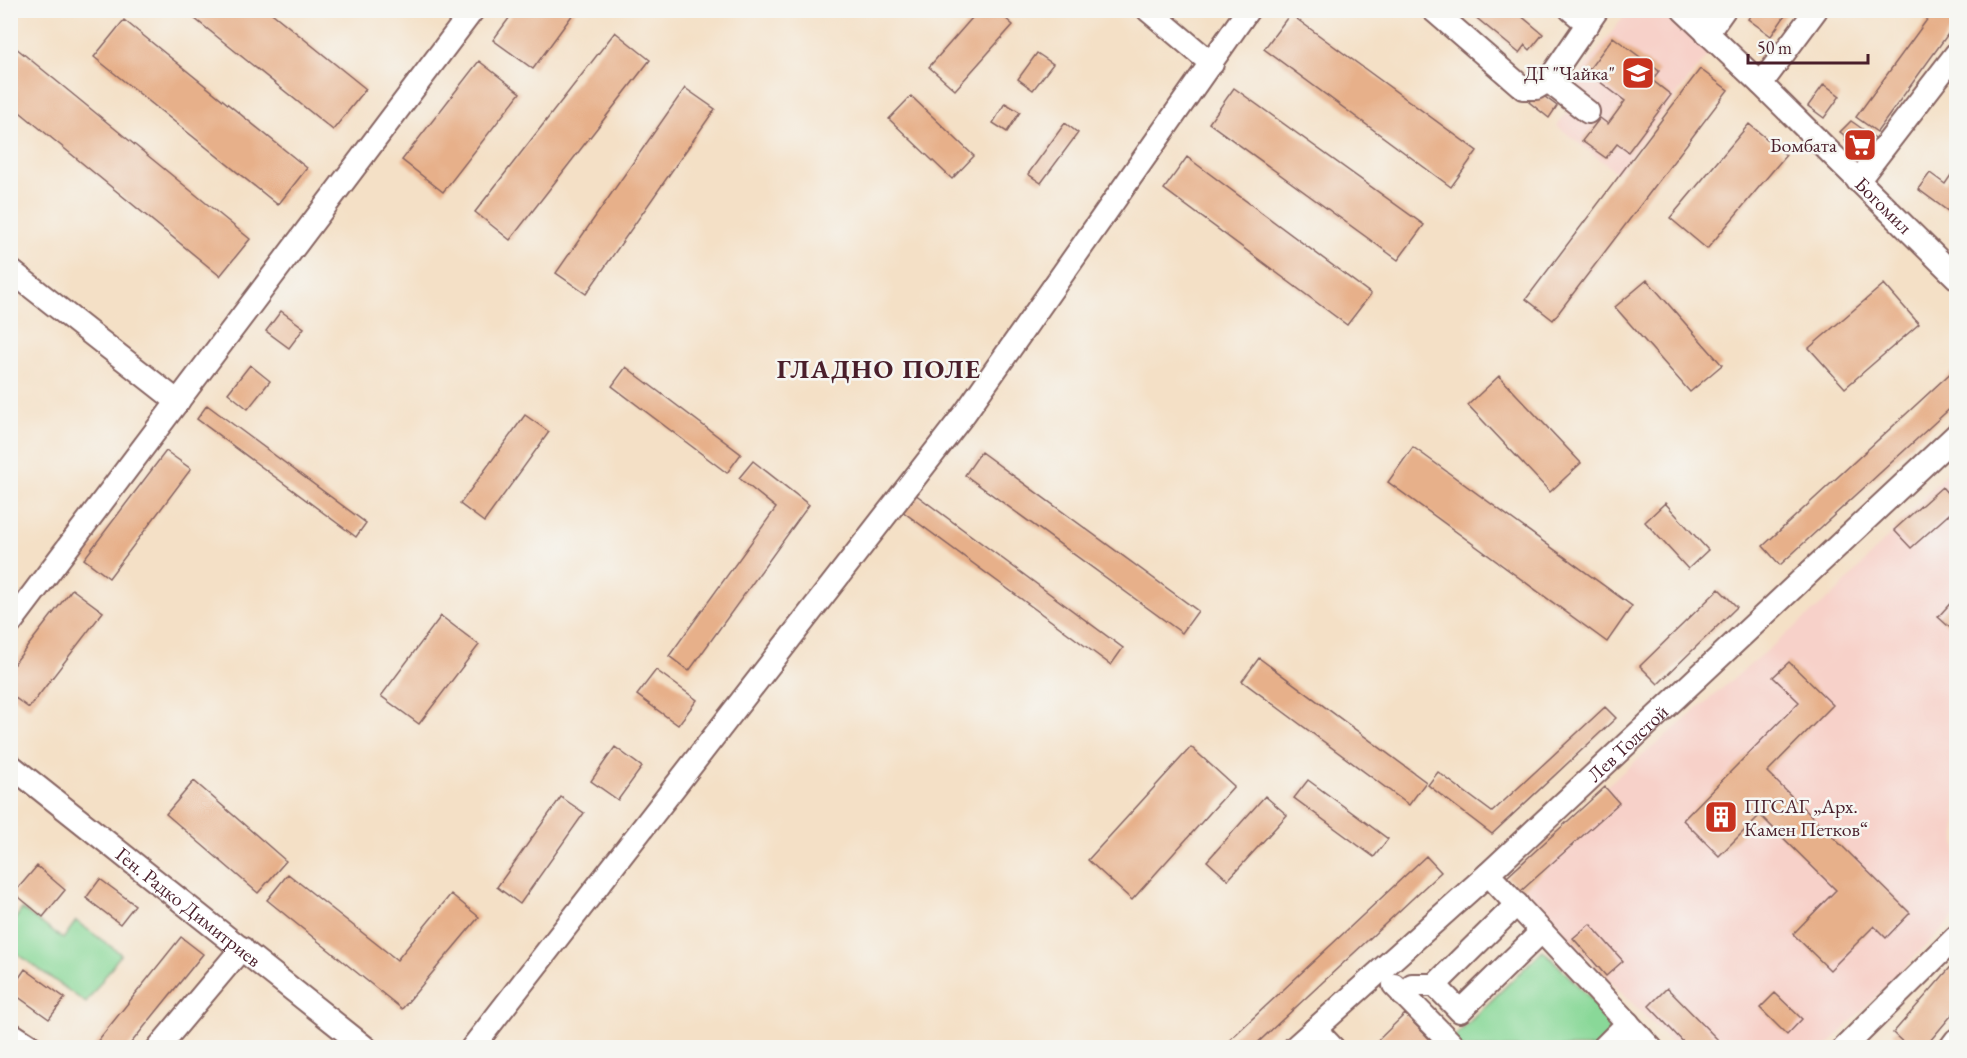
<svg xmlns="http://www.w3.org/2000/svg" width="1967" height="1058" viewBox="0 0 1967 1058" font-family="'EB Garamond',serif">
  <style>
    .built { fill: #f7d1c9 }
    .green { fill: #89d898; stroke: #6a7c62; stroke-width: 1.5 }
    .building { fill: #e7b08a }
    .lines { fill: none; stroke-linecap: round; stroke-linejoin: round }
    .minor-casing { stroke: #866361; stroke-width: 26 }
    .minor { stroke: #fff; stroke-width: 22 }
    .labels { text-anchor: middle; dominant-baseline: central; stroke-width: 5; stroke-linejoin: round; paint-order: stroke }
    .poi-label { font-size: 20px; fill: #4a1f2b; stroke: #f6f6f2; text-anchor: end }
    .street-label { font-size: 20px; fill: #4a1f2b; stroke: #f6f6f2 }
    .district-label { font-size: 26px; font-weight: bold; letter-spacing: 1.5px; fill: #4a1f2b; stroke: #f6f6f2 }
  </style>
  <rect width="100%" height="100%" fill="#f6f6f2"/>
  <filter id="ink" filterUnits="userSpaceOnUse"><feTurbulence type="fractalNoise" baseFrequency=".0167" numOctaves="2"/><feDisplacementMap in="SourceGraphic" scale="12" xChannelSelector="R" yChannelSelector="G"/><feConvolveMatrix kernelMatrix="1 2 1 2 8 2 1 2 1" color-interpolation-filters="sRGB"/></filter>
  <filter id="wash" filterUnits="userSpaceOnUse"><feTurbulence type="fractalNoise" baseFrequency=".008" numOctaves="4" result="noise"/><feDisplacementMap in="SourceGraphic" scale="24" xChannelSelector="R" yChannelSelector="G"/><feGaussianBlur stdDeviation="1.35" result="paint"/><feColorMatrix in="noise" values="0 0 0 0 0 0 0 0 0 0 0 0 0 0 0 0 0 1.4 0 .05"/><feComposite in="paint" operator="in"/></filter>
  <g filter="url(#wash)">
    <rect width="100%" height="100%" fill="#f4e0c6"/>
    <!-- built -->
    <path class="built" d="M1628,11H1670L1710,52L1617,173L1557,126L1572,106L1561,99Z
      M1956,462V915L1826,1047H1676L1521,892L1619,803L1605,787L1840,589Z"/>
    <!-- green -->
    <path class="green" d="M22,909L63,939L76,921L121,954L86,1003L11,949V925Z
      M1543,950L1621,1029L1603,1047L1456,1048L1450,1041Z"/>
    <g id="blocks">
      <!-- building -->
      <path class="building" d="M184,10H268L366,89L333,130Z
        M515,10H576L533,69L493,40Z
        M979,10H996L1013,25L955,90L929,67Z
        M1467,10H1514L1543,34L1530,50L1525,45L1519,53Z
        M1754,10H1789L1771,36L1748,19Z
        M1934,10H1956V23L1877,132L1856,117Z
        M1290,14L1477,151L1451,187L1264,49Z
        M124,20L307,168L278,205L94,57Z
        M615,32L650,60L510,240L475,212Z
        M1613,37L1659,71L1652,80L1671,95L1628,152L1617,144L1606,158L1582,141L1600,118L1608,124L1625,101L1587,72Z
        M10,43L250,239L220,276L10,104Z
        M1037,53L1053,64L1033,90L1018,79Z
        M479,61L520,93L443,192L402,160Z
        M1700,69L1728,90L1553,320L1526,299Z
        M1824,84L1840,96L1824,118L1808,106Z
        M685,88L715,109L586,294L556,273Z
        M1234,88L1424,225L1398,260L1209,123Z
        M1537,91L1557,106L1549,118L1529,102Z
        M911,96L974,156L952,179L889,119Z
        M1005,103L1020,112L1007,132L993,123Z
        M1851,121L1854,123L1878,140L1871,146L1861,149L1846,143L1844,135L1840,132Z
        M1065,123L1078,133L1041,183L1028,174Z
        M1749,124L1786,155L1707,249L1670,218Z
        M1187,157L1371,294L1347,325L1164,189Z
        M1930,173L1945,184L1951,175L1956,179V217L1918,189Z
        M1647,280L1722,365L1690,392L1615,307Z
        M1884,284L1919,324L1845,388L1809,348Z
        M281,311L304,328L289,348L266,331Z
        M250,365L270,381L248,409L228,393Z
        M626,367L741,454L727,473L612,386Z
        M1956,368V403L1780,565L1763,546Z
        M1499,376L1581,463L1550,492L1468,405Z
        M207,405L366,523L356,537L197,419Z
        M525,415L549,432L484,522L460,504Z
        M1413,447L1632,606L1607,642L1388,482Z
        M166,451L191,469L109,578L84,559Z
        M981,452L1198,611L1182,633L965,475Z
        M753,461L809,505L689,671L669,656L776,508L739,478Z
        M1942,487L1956,503V508L1911,548L1894,530Z
        M911,491L1123,648L1111,665L898,508Z
        M1665,503L1708,550L1688,569L1645,522Z
        M72,589L103,612L29,708L10,694V669Z
        M1719,589L1737,607L1658,684L1640,666Z
        M1956,597V633L1938,617Z
        M441,616L479,645L419,724L381,696Z
        M1259,658L1426,782L1409,805L1242,681Z
        M1789,662L1833,705L1767,772L1910,913L1886,938L1874,926L1830,970L1793,934L1836,890L1760,815L1719,856L1683,820L1799,702L1773,677Z
        M656,670L697,700L678,725L637,695Z
        M1605,707L1616,718L1492,834L1428,785L1438,772L1492,812Z
        M615,747L642,767L618,800L591,781Z
        M1191,747L1234,786L1132,900L1088,860Z
        M1308,780L1388,839L1374,857L1294,798Z
        M194,781L286,861L258,893L166,814Z
        M1605,787L1619,803L1521,891L1507,877Z
        M1265,796L1287,815L1228,880L1207,861Z
        M561,797L584,813L520,904L497,887Z
        M1426,856L1441,872L1252,1048H1221Z
        M37,866L65,890L43,917L14,893Z
        M288,874L397,960L451,894L479,917L402,1009L267,900Z
        M100,879L135,905L120,924L86,898Z
        M1590,924L1623,961L1606,976L1573,938Z
        M181,937L203,954L127,1048H92Z
        M1956,961V1010L1924,1048H1909L1893,1033Z
        M25,969L65,998L49,1019L10,991Z
        M1667,988L1720,1042L1714,1048H1689L1649,1006Z
        M1775,993L1802,1019L1787,1035L1760,1008Z
        M1405,1014L1438,1048H1370Z"/>
    </g>
  </g>
  <g filter="url(#ink)">
    <use href="#blocks" fill-opacity="0" stroke="#866361" stroke-width="1.5"/>
    <g class="lines">
      <!-- minor casing -->
      <g class="minor-casing">
        <g id="minor">
          <path d="M1148,10L1212,64"/>
          <path d="M1433,10L1523,88H1536L1548,81L1597,10"/>
          <path d="M1571,10L1588,24"/>
          <path id="s1" d="M1683,10L1761,84L1956,277"/>
          <path d="M1707,34L1724,10"/>
          <path d="M1548,81L1588,112"/>
          <path d="M1761,84L1816,10"/>
          <path d="M1858,181L1956,54"/>
          <path d="M10,270L178,402"/>
          <path d="M10,624L473,10"/>
          <path id="s2" d="M10,765L366,1048"/>
          <path d="M1488,874L1651,1048"/>
          <path d="M1394,985L1456,1048"/>
          <path d="M1435,985L1460,1011L1542,931"/>
          <path d="M1403,995L1412,985H1435L1517,904"/>
          <path d="M1315,1029L1333,1048"/>
          <path d="M10,1033L33,1048"/>
          <path d="M158,1048L242,948"/>
          <path d="M472,1048L965,413L1248,10"/>
          <path id="s3" d="M1294,1048L1488,874L1956,435"/>
          <path d="M1603,1048L1628,1023"/>
          <path d="M1844,1048L1956,937"/>
          <path d="M1950,1048L1956,1040"/>
        </g>
      </g>
      <!-- minor -->
      <use href="#minor" class="minor"/>
    </g>
  </g>
  <!-- icons -->
  <defs>
    <g id="school-square" transform="scale(1.725)"><rect x="-9" y="-9" width="18" height="18" rx="4" fill="#c8321e" stroke="#f6f6f2"/><path d="M0-5L7-2L0 1L-7-2ZM-4 1L0 2.5L4 1V4Q0 6-4 4Z" fill="#fff"/></g>
    <g id="supermarket-square" transform="scale(1.725)"><rect x="-9" y="-9" width="18" height="18" rx="4" fill="#c8321e" stroke="#f6f6f2"/><path d="M-6-5.5h2.5l.6 2H6L4.5 2H-2.5L-4.4-4H-6ZM-1.5 3.2a1.3 1.3 0 1 0 .1 0ZM3 3.2a1.3 1.3 0 1 0 .1 0Z" fill="#fff"/></g>
    <g id="building-square" transform="scale(1.725)"><rect x="-9" y="-9" width="18" height="18" rx="4" fill="#c8321e" stroke="#f6f6f2"/><path d="M-4-6H4V6H1V3H-1V6H-4ZM-2.5-4.3h1.7v1.8h-1.7ZM.8-4.3h1.7v1.8H.8ZM-2.5-1h1.7V.8h-1.7ZM.8-1h1.7V.8H.8Z" fill="#fff"/></g>
  </defs>
  <g fill-rule="evenodd">
    <use href="#school-square" x="1638" y="73"/>
    <use href="#supermarket-square" x="1860" y="145"/>
    <use href="#building-square" x="1721" y="817"/>
  </g>
  <g class="labels">
    <!-- poi labels -->
    <g class="poi-label">
      <text x="1615" y="73">ДГ "Чайка"</text>
      <text x="1837" y="145">Бомбата</text>
      <text x="1744" y="806" text-anchor="start">ПГСАГ „Арх.<tspan x="1744" dy="23">Камен Петков“</tspan></text>
    </g>
    <!-- street labels -->
    <g class="street-label">
      <text stroke="none"><textPath href="#s1" startOffset="280">Богомил</textPath></text>
      <text stroke="none"><textPath href="#s3" startOffset="452">Лев Толстой</textPath></text>
      <text stroke="none"><textPath href="#s2" startOffset="228">Ген. Радко Димитриев</textPath></text>
    </g>
    <!-- district labels -->
    <g class="district-label">
      <text x="879" y="369">ГЛАДНО ПОЛЕ</text>
    </g>
  </g>
  <!-- margin -->
  <rect width="1967" height="1058" fill="none" stroke="#f6f6f2" stroke-width="36"/>
  <!-- scale -->
  <path d="M1748 54v9h120v-9" fill="none" stroke="#4a1f2b" stroke-width="3"/>
  <text x="1757" y="54" font-size="18" fill="#4a1f2b" stroke="#f6f6f2" stroke-width="4.5" paint-order="stroke">50 m</text>
</svg>
